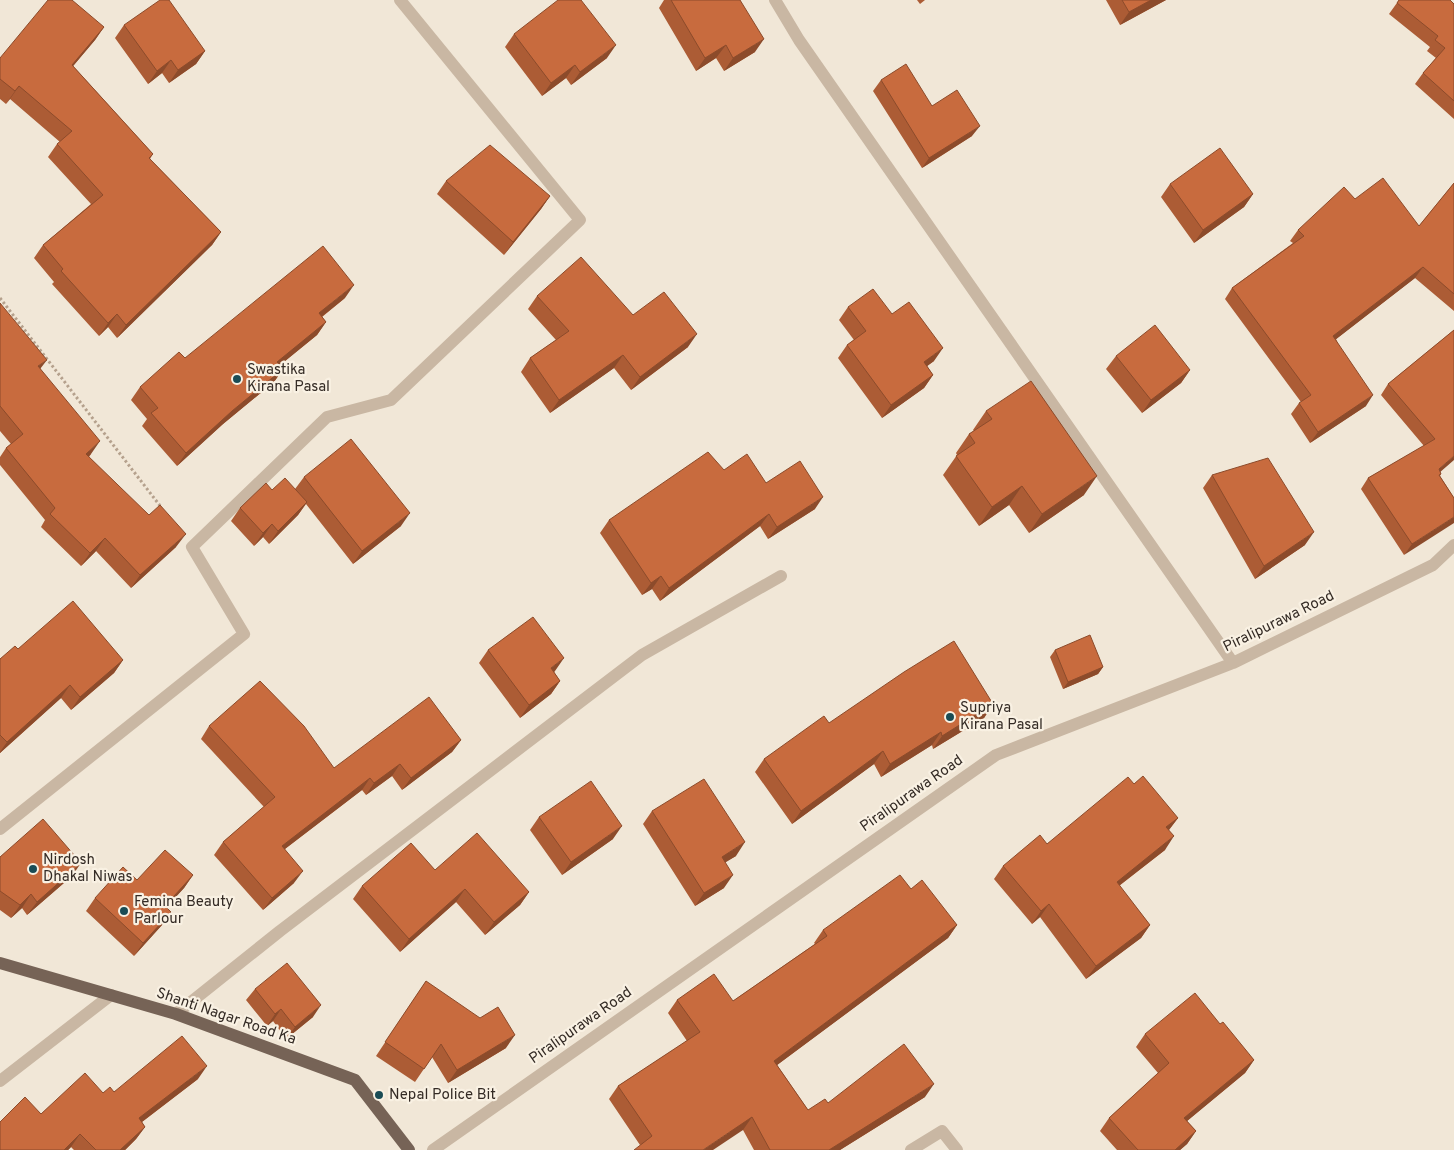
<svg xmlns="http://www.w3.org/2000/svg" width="1454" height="1150" viewBox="0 0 1454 1150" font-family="Overpass,sans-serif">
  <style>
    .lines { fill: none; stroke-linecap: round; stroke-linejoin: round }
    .path { stroke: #b5a18d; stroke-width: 3; stroke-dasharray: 2.5 2.5; stroke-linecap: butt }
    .minor { stroke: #c9b7a3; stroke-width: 12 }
    .major { stroke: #766356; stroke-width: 12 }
    .wall { fill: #ac5c35 }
    .shaded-wall { fill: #8c4b2b }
    .building { fill: #c86b3e; stroke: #8c4b2b }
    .poi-dot { fill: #1a4c55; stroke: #f9f1e3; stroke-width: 2 }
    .labels { text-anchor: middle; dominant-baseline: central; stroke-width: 4.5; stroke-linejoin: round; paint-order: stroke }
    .poi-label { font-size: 15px; fill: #342b25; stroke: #f9f1e3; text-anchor: start }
    .street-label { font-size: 15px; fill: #342b25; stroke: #f9f1e3 }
  </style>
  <rect width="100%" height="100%" fill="#f1e7d7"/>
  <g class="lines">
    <!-- path -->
    <path class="path" d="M0,298L161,507"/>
    <!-- minor -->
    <path class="minor" d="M775,0L799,40L1233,663
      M0,829L244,634L192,547L327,417L391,400L580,220L400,0
      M176,1014L280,931L642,655L781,576
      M0,1081L111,995
      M433,1150L996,755L1233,663L1433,565L1454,545
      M911,1150L942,1131L957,1150"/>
    <!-- major -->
    <path class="major" d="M0,963L176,1014L355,1080L409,1150"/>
  </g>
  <!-- wall -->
  <path class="wall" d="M664,0H740L755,52L724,71L716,58L696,71L659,8Z
    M917,0H925L920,4Z
    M1106,0H1166L1120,25Z
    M1399,0L1454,4V119L1415,84L1423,73L1436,58L1427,51L1430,47L1389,14Z
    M124,25L205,51L196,64L169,83L162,73L148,84L115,38Z
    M104,27L95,40L73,66L153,154L150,159L221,232L212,245L117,338L108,327L99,336L52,284L54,282L34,258L43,245L91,204L48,157L57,144L60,142L10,99L6,104L0,99V58Z
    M514,34L607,58L571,85L566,78L542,96L505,47Z
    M881,80L932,106L972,136L922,168L873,91Z
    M446,181L550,196L541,209L504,255L437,194Z
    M1454,183V311L1415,278L1336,339L1366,406L1310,443L1291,414L1299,403L1301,402L1225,299L1232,288L1293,243L1290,241L1298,230L1355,199L1419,226Z
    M1170,184L1253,194L1244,207L1194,243L1161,197Z
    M537,296L633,315L688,347L631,390L614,368L550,413L521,372L530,358L556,340L528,309Z
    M345,298L322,317L326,322L317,335L280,365L283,369L274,382L223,424L177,466L142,426L147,419L131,400L140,387L185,358Z
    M0,303L40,368L91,454L89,457L176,547L131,588L96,551L81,566L41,527L45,520L0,465V457L6,448L11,444L0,431Z
    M848,307L892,314L934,361L927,366L933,375L924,388L882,418L838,358L847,345L854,340L839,320Z
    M1454,330L1440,472L1441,474L1440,476L1454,498L1404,555L1361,489L1368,478L1424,446L1381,395L1388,384Z
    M1116,356L1190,370L1181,383L1142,413L1106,369Z
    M986,411L1084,495L1029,533L1009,505L979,526L943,475L957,455L956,453L969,434L974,431L973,430Z
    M724,470L766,483L815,509L768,539L760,526L660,601L652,589L642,595L600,533L609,520Z
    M1212,475L1305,545L1255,579L1203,488Z
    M304,477L401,526L353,564L306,504L298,515L269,544L263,537L254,546L231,521L240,508L295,489Z
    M18,649L123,660L114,673L71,710L61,698L0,753V659Z
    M488,650L555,671L554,672L560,681L551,694L520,718L479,663Z
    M1055,650L1103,667L1098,674L1063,689L1050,657Z
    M993,704L984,718L933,749L932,745L881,777L874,764L792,824L755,772L764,759L829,723Z
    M209,726L334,768L461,740L452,752L402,790L392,776L366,795L362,790L285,849L294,883L263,910L214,855L223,842L264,807L201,739Z
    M1134,784L1178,818L1169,830L1165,850L1119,886L1150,925L1141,938L1086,979L1040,917L1032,924L994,879L1003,866L1047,844Z
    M652,811L736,856L725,862L724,888L695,906L643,824Z
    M539,817L613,839L562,875L530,830Z
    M0,857L72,876L27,915L22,908L11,918L0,910Z
    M435,870L529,892L520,905L485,935L456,902L400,952L353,899L362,886Z
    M193,875L184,888L166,907L162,925L134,956L86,911L95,898L137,880Z
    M911,889L957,925L948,938L777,1065L808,1110L828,1103L925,1097L840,1150H754L743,1130L640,1145L609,1099L618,1086L687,1041L668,1013L677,1000L733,1001L815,944L814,943L823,930Z
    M426,981L506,1048L448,1083L432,1057L415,1082L376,1056Z
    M255,989L313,1017L286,1039L273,1021L267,1026L246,1000Z
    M1220,1024L1254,1060L1245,1073L1187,1121L1196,1131L1187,1144L1180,1150H1117L1100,1131L1109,1118L1158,1073L1136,1047L1145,1034Z
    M198,1079L142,1122L145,1127L136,1139L125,1150H74L71,1147L68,1150H0L41,1114L103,1093Z"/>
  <!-- shaded-wall -->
  <path class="shaded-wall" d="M1151,0H1166L1120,25L1129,12Z
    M104,27L95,40L63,78L72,65Z
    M764,39L755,52L724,71L733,58Z
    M616,45L607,58L571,85L580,72Z
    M726,45L716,58L696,71L705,58Z
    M205,51L196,64L169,83L178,70Z
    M171,60L162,73L148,84L157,71Z
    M575,65L566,78L542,96L551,83Z
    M19,86L10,99L6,104L15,91Z
    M980,126L972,136L922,168L929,158Z
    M1253,194L1244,207L1194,243L1203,230Z
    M550,196L541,209L504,255L513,242Z
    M221,232L212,245L117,338L126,325Z
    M1423,267L1415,278L1326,347L1333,336Z
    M354,285L345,298L310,326L319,313Z
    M117,314L108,327L99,336L108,323Z
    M326,322L317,335L268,375L277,362Z
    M697,334L688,347L631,390L640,377Z
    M943,348L934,361L915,375L924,362Z
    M623,355L614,368L550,413L559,400Z
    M47,360L37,373L38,366Z
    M283,369L274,382L223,424L177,466L186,453L232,411Z
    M1190,370L1181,383L1142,413L1151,400Z
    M933,375L924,388L882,418L891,405Z
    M1373,395L1366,406L1310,443L1318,432Z
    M100,441L91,454L77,467L86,454Z
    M1454,456V460L1431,480L1439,469Z
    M1097,476L1084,495L1029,533L1042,514Z
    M1022,486L1009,505L979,526L992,507Z
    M823,497L815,509L768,539L777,527Z
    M307,502L298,515L269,544L278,531Z
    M410,513L401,526L353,564L362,551Z
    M769,514L760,526L660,601L669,588Z
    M1454,517V523L1404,555L1412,544Z
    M272,524L263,537L254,546L263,533Z
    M1314,532L1305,545L1255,579L1264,566Z
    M186,534L176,547L131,588L140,575Z
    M105,538L96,551L81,566L90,553Z
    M661,576L652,589L642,595L651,583Z
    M564,658L555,671L542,681L551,668Z
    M123,660L114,673L71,710L80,697Z
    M1103,667L1098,674L1063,689L1068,682Z
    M560,681L551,694L520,718L529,705Z
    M70,685L61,698L0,753V752L7,742Z
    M993,704L984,718L933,749L942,736Z
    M941,732L932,745L881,777L890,764Z
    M461,740L452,752L402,790L411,778Z
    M883,751L874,764L792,824L801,811Z
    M400,764L392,776L366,795L374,783Z
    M370,778L362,790L273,858L282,846Z
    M1178,818L1168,831L1166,827Z
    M622,826L613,839L562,875L571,862Z
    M1174,836L1165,850L1107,895L1117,882Z
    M745,842L736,856L713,870L722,857Z
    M81,863L72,876L27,915L37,902Z
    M303,871L294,883L263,910L272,898Z
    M193,875L184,888L156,919L165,906Z
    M733,875L724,888L695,906L704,893Z
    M465,889L456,902L400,952L409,939Z
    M529,892L520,905L485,935L494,922Z
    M31,894L22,908L11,918L20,905Z
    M1049,904L1040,917L1032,924L1041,911Z
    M171,912L162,925L134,956L143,943Z
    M957,925L948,938L765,1074L774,1061Z
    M1150,925L1141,938L1086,979L1096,966Z
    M321,1005L313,1017L286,1039L295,1027Z
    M281,1009L273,1021L267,1026L275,1014Z
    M515,1035L506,1048L448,1083L457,1070Z
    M1254,1060L1245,1073L1175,1131L1184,1118Z
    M207,1066L198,1079L130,1131L139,1118Z
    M934,1084L925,1097L840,1150H829Z
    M752,1117L743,1130L713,1150H703Z
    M145,1127L136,1139L125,1150H120Z
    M1196,1131L1187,1144L1180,1150H1175Z
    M80,1134L71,1147L68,1150H64Z"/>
  <!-- building -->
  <path class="building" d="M48,0H72L104,27L72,65L153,154L149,158L221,232L126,325L117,314L108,323L61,271L63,269L43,245L103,195L57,144L72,131L19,86L15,91L0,79V58Z
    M160,0H169L205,51L178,70L171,60L157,71L124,25Z
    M558,0H581L616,45L580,72L575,65L551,83L514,34Z
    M671,0H740L764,39L733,58L726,45L705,58Z
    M1122,0H1151L1129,12Z
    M1399,0H1450L1454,4V101L1423,73L1445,48L1435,40L1438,36L1397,3Z
    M906,64L932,106L957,90L980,126L929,158L881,80Z
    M490,145L550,196L513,242L446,181Z
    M1220,148L1253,194L1203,230L1170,184Z
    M1383,178L1419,226L1454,183V294L1423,267L1333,336L1373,395L1318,432L1299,403L1311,395L1232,288L1304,236L1298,230L1344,187L1355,199Z
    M323,246L354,285L319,313L326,322L277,362L283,369L232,411L186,453L151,413L158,408L140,387L179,352L185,358Z
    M581,257L633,315L664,292L697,334L640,377L623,355L559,400L530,358L569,331L537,296Z
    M873,289L892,314L909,302L943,348L924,362L933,375L891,405L847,345L866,331L848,307Z
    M0,303L47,360L38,366L100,441L86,454L149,515L160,505L186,534L140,575L105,538L90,553L50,514L55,508L6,448L23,434L0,406Z
    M1155,325L1190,370L1151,400L1116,356Z
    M1454,330V456L1439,469L1441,474L1439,475L1454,498V517L1412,544L1368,478L1435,439L1388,384Z
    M1031,381L1097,476L1042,514L1022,486L992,507L956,456L975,443L969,434L992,419L986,411Z
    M351,439L410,513L362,551L304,477Z
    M708,452L724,470L747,454L766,483L800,461L823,497L777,527L769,514L669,588L661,576L651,583L609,520Z
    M1268,458L1314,532L1264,566L1212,475Z
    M285,478L307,502L278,531L272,524L263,533L240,508L266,483L272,490Z
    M73,601L123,660L80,697L70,685L7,742L0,735V659L15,646L18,649Z
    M533,617L564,658L551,668L560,681L529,705L488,650Z
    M1090,635L1103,667L1068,682L1055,650Z
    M954,641L993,704L942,736L941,732L890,764L883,751L801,811L764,759L824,716L829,723L904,672Z
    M260,681L304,726L334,768L429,697L461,740L411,778L400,764L374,783L370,778L282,846L303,871L272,898L223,842L275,797L209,726Z
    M1143,776L1178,818L1166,827L1174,836L1117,882L1150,925L1096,966L1049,904L1041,911L1003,866L1040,835L1047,844L1128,777L1134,784Z
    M704,779L745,842L722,857L733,875L704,893L652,811Z
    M591,781L622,826L571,862L539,817Z
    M43,819L81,863L37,902L31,894L20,905L0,891V857Z
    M477,833L529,892L494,922L465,889L409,939L362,886L411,843L435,870Z
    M165,850L193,875L165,906L171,912L143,943L95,898L123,867L137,880Z
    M900,875L911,889L922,880L957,925L774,1061L808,1110L825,1099L828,1103L904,1044L934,1084L829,1150H770L752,1117L703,1150H634L652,1136L618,1086L700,1032L677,1000L714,974L733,1001L827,936L823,930Z
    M287,963L321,1005L295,1027L281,1009L275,1014L255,989Z
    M426,981L480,1018L498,1007L515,1035L457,1070L441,1044L424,1069L385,1042Z
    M1195,993L1220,1024L1223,1022L1254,1060L1184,1118L1196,1131L1175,1150H1138L1109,1118L1169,1063L1145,1034Z
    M182,1036L207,1066L139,1118L145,1127L120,1150H96L80,1134L64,1150H0V1122L25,1097L41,1114L85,1073L103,1093L110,1087L114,1092Z"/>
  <!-- markers -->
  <g class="poi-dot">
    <circle cx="237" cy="379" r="5"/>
    <circle cx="950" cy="717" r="5"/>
    <circle cx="33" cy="869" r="5"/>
    <circle cx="124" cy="911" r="5"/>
    <circle cx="379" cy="1095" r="5"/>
  </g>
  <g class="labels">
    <!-- poi labels -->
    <g class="poi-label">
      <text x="247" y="370">Swastika<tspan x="247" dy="17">Kirana Pasal</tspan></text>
      <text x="960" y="708">Supriya<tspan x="960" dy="17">Kirana Pasal</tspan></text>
      <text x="43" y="860">Nirdosh<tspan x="43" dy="17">Dhakal Niwas</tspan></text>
      <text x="134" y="902">Femina Beauty<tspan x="134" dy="17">Parlour</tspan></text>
      <text x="389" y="1095">Nepal Police Bit</text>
    </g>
    <!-- street labels -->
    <g class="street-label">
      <text transform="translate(1279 622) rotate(-26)">Piralipurawa Road</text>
      <text transform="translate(912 794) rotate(-35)">Piralipurawa Road</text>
      <text transform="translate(226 1017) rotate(19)">Shanti Nagar Road Ka</text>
      <text transform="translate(581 1026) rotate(-35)">Piralipurawa Road</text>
    </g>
  </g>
</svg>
